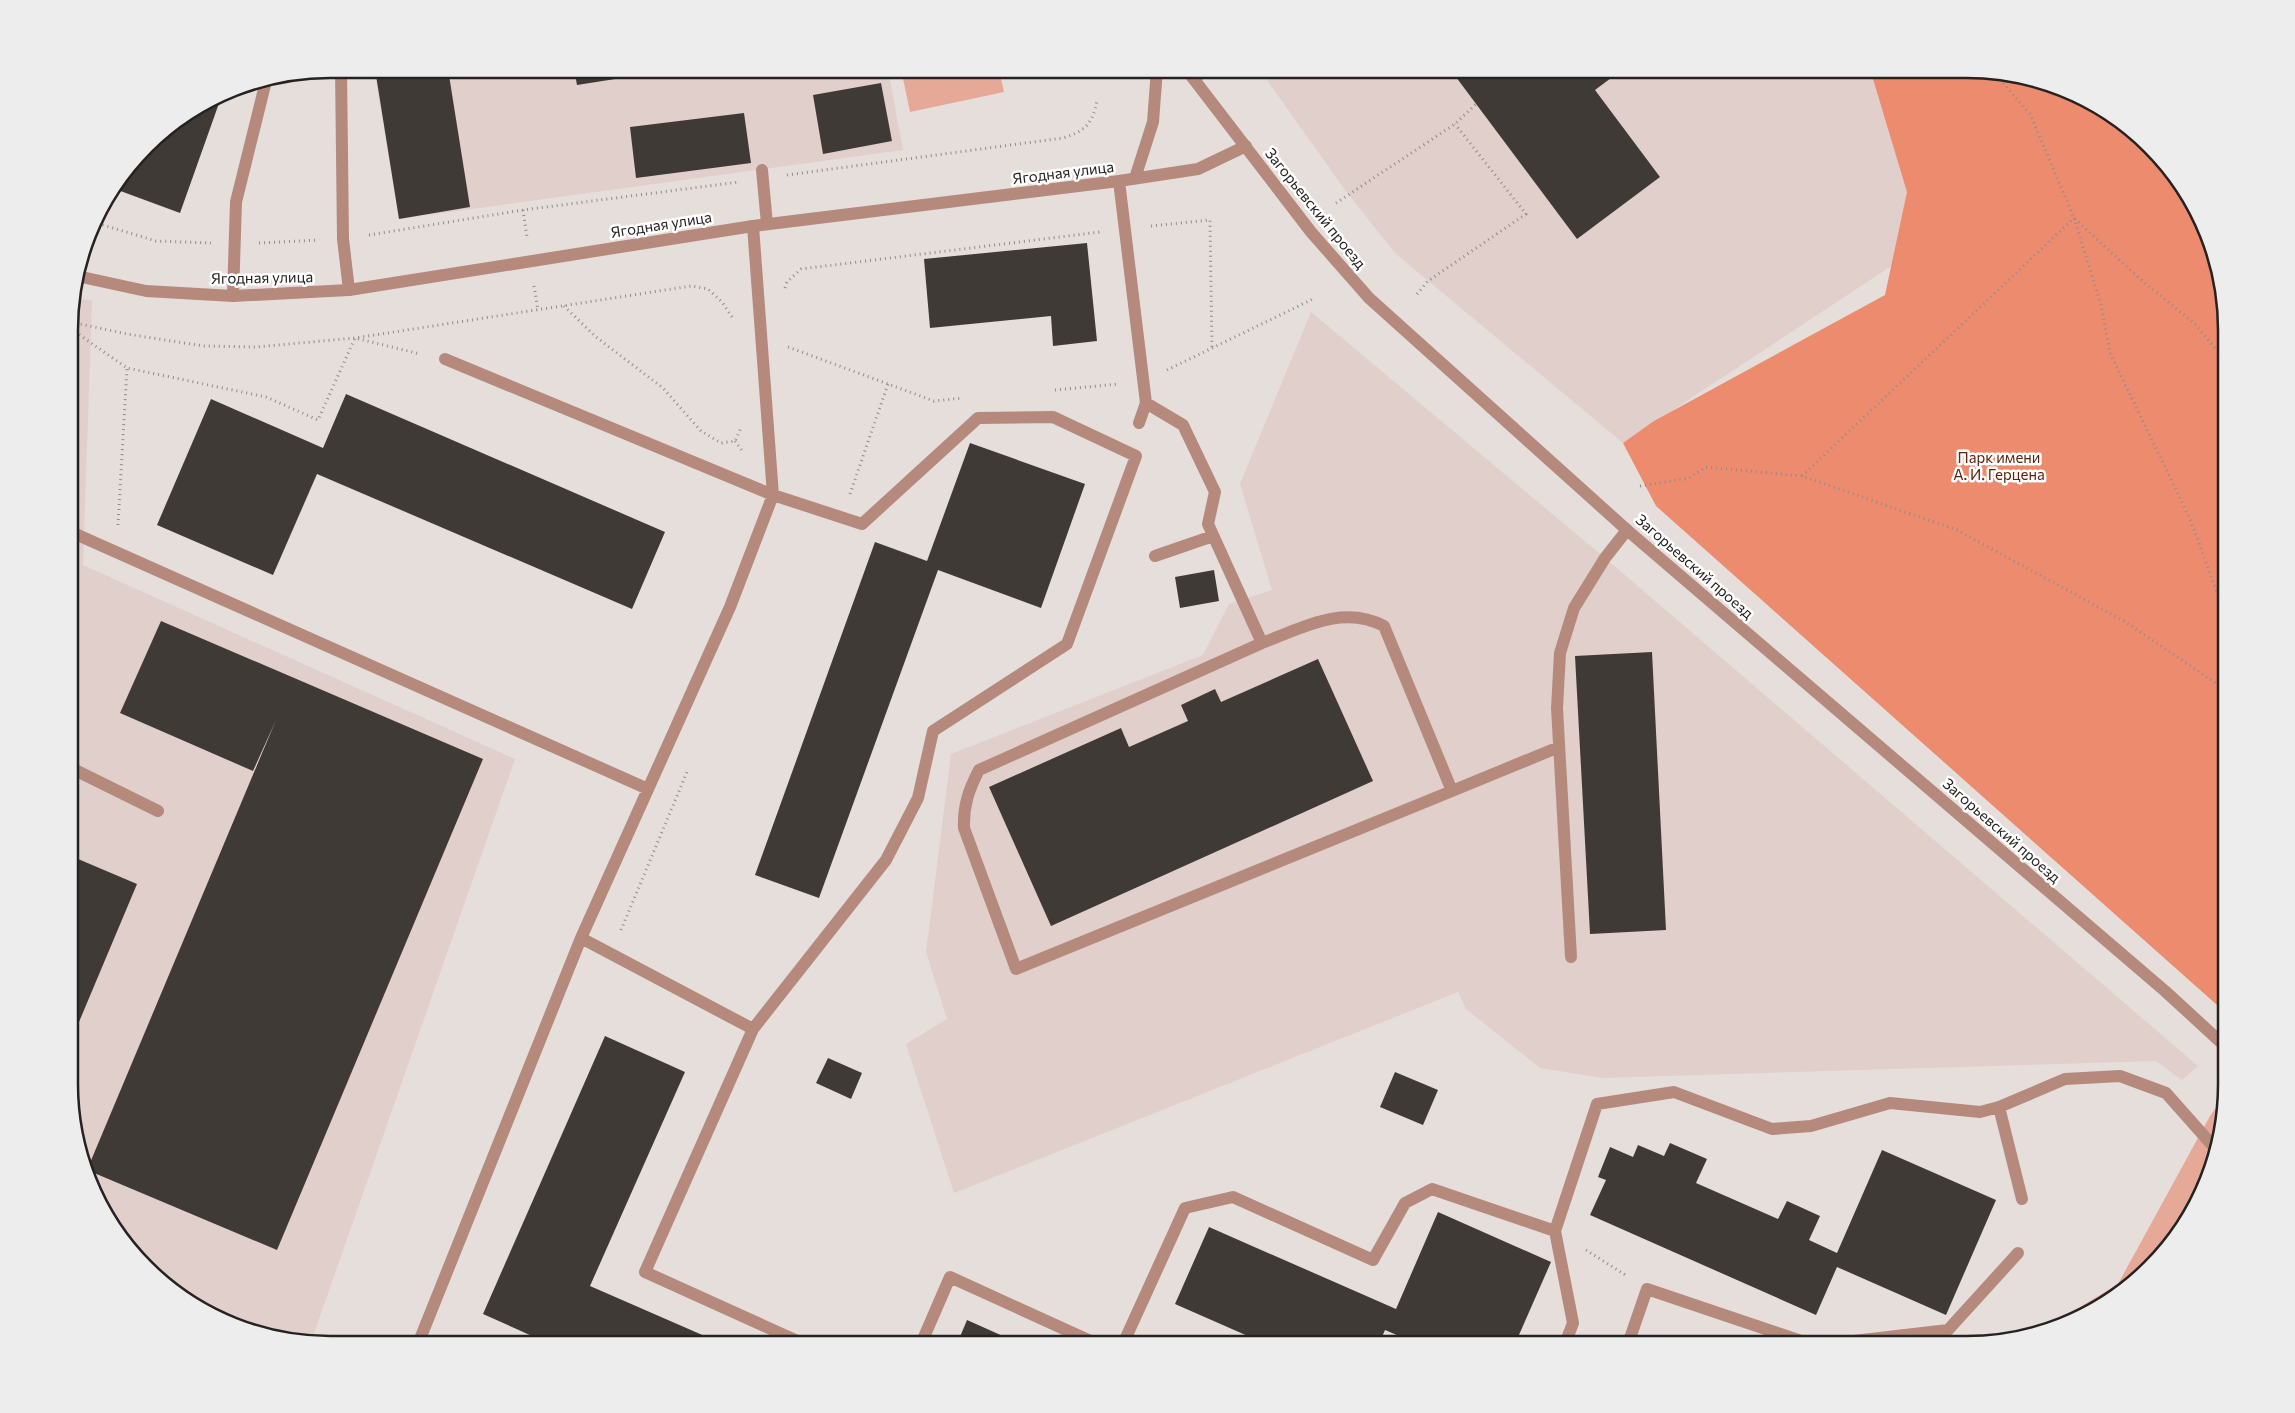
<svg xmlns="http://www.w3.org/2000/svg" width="2295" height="1413" viewBox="0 0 2295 1413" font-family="Commissioner,sans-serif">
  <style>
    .built { fill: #e0cfcb }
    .green { fill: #e6a997 }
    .forest { fill: #ec8b6e }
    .water { fill: #cb6e51 }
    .building { fill: #403a37 }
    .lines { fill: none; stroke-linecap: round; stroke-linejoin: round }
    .path { stroke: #928c8a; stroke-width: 3; stroke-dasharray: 1 4; stroke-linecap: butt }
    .service { stroke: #b58a7c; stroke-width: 12 }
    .minor { stroke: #b58a7c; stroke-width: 12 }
    .labels { text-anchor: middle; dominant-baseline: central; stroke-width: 5; stroke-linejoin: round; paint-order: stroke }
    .street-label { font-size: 15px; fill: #252221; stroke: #fff }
    .park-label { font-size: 15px; fill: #5e220e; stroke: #fff }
    .rim { fill: none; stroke: #252221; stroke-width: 2.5 }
  </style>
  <rect width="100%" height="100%" fill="#e6dedb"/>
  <!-- built -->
  <path class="built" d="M374,69H888L903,150L399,219Z
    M1259,69H1905L1993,199L1623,443L1396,254L1348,194Z
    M71,299L92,300L83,565L515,759L311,1342L261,1335L199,1309L145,1268L112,1228L83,1168L71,1118Z
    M1311,312L1605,558L2198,1066L2182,1080L2156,1061L1603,1078L1540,1068L1466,1009L1458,992L954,1193L906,1044L947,1019L926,952L951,754L1203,655L1229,604L1272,590L1240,484Z"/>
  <!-- green -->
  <path class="green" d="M901,69H999L1004,92L910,112Z
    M2226,1094L2217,1152L2191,1214L2150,1268L2096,1309L2049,1331L2039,1332L2118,1284L2210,1116Z"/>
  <!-- forest -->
  <path class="forest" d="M1870,69H1966L2034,78L2096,104L2129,129L2194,207L2213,246L2226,312V1013L1656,506L1623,443L1654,421L1885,295L1907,192Z"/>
  <!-- water -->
  <path class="water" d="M2129,129C2157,150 2178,176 2194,207Z"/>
  <!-- building -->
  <path class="building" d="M375,69H448L470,207L399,219Z
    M574,69H673V70L577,85Z
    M1450,69H1623L1595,90L1660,177L1577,239Z
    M881,83L892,141L823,154L813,95Z
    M223,92L180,213L115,189L157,134Z
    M744,113L751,163L636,178L630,127Z
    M1087,243L1097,341L1053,346L1051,316L930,328L924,259Z
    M346,394L665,532L632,609L317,474L273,575L157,525L211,399L323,448Z
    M970,443L1085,484L1041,608L938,570L819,898L755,875L875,542L927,561Z
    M1214,570L1219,601L1180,608L1175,577Z
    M161,621L483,759L277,1250L87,1170L276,720L253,771L120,713Z
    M1652,652L1666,930L1590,934L1575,656Z
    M1318,659L1373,781L1051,926L989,787L1121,728L1129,747L1188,721L1181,705L1215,689L1221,702Z
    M71,856L137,884L71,1041Z
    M605,1036L685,1072L590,1286L723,1344H550L483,1314Z
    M828,1058L862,1073L851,1099L816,1083Z
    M1395,1072L1438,1090L1423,1125L1380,1107Z
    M1670,1143L1707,1159L1696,1183L1778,1219L1787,1201L1820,1216L1809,1240L1837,1253L1882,1150L1996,1200L1946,1315L1837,1267L1816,1315L1590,1215L1606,1180L1598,1177L1610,1147L1633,1157L1638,1145L1664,1156Z
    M1438,1212L1551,1262L1515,1344H1418L1385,1330L1379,1344H1266L1175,1304L1209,1227L1396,1309Z
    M967,1320L1021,1344H957Z"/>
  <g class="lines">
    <!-- path -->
    <path class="path" d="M1993,72L2030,114L2074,218L2139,278L2194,323L2226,361
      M787,175L1063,138C1085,131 1093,124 1097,100
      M1336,203L1455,124L1476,104
      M523,210L527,237
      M93,222L156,241L211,243
      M1151,226L1210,220L1212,348
      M369,235L523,210L739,182
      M259,243L318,240
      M534,286L538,310
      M785,288L787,282L801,269L1100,232
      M1417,294L1428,281L1526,214L1455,124
      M564,306L596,337L663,388L701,431L721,443L735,441L741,428
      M71,322L127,334L203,346L256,347L355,338L691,286L708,289L722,302L732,317
      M71,329L127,368L266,397L318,420L355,338L420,354
      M788,347L934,401L962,398
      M1167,370L1315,298
      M1055,390L1119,384
      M735,441L743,452
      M1802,476L2074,218L2101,305L2110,353L2190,519L2226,617
      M1640,486L1689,478L1706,467L1802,476L1957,530L2124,621L2226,690
      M850,494L888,384
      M118,525L127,368
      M621,930L687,772
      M1586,1250L1627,1276"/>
    <!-- service -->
    <path class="service" d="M341,69L343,239L349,290
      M1193,78L1209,69
      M762,170L767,224
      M1119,181L1146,403L1183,425L1215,492L1208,524L1262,643C1302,628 1343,604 1384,626L1452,791L1016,969L964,828C963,806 969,789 979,770L1262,643
      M233,296L236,202L266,81
      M445,359L773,495L862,524L978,418L1053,417L1136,456L1067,644L933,731L918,798L886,860L753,1029L645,1272L804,1344
      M1139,423L1146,403
      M71,532L648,789
      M1155,556L1213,536
      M71,768L158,811
      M1452,791L1559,747
      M1571,957L1557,708L1560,653L1574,608L1605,558L1627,530
      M753,1029L581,938L730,607L773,495L753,226
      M1999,1107L2022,1199
      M1555,1231L1573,1323L1565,1344
      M418,1344L581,938
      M921,1344L950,1277L1097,1344
      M1123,1344L1185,1208L1233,1197L1373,1260L1405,1203L1432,1189L1555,1231L1597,1104L1674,1092L1772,1129L1811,1126L1890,1103L1980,1112L1999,1107L2065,1079L2120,1076L2166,1093L2213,1146L2217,1153
      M1628,1344L1647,1289L1810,1344
      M1828,1344L1948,1330L2018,1253"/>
    <!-- minor -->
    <path class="minor" d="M1186,69L1311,232L1369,298L1627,530L2165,991L2226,1047
      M1135,178L1153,122L1157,69
      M77,276L146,291L233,296L349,290L753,226L1119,181L1198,169L1246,146"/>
  </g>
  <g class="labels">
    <!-- street labels -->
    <g class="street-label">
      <text transform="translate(1063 172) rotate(-7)">Ягодная улица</text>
      <text transform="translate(1316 208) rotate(51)">Загорьевский проезд</text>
      <text transform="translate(661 224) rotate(-9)">Ягодная улица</text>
      <text transform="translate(262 277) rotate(-1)">Ягодная улица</text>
      <text transform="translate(1695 566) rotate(41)">Загорьевский проезд</text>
      <text transform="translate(2002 830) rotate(41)">Загорьевский проезд</text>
    </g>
    <!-- park labels -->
    <g class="park-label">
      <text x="1999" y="457">Парк имени<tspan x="1999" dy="17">А. И. Герцена</tspan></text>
    </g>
  </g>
  <!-- crop -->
  <path d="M0 0H2295V1413H0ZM330 78H1966A252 252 0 0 1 2218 330V1084A252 252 0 0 1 1966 1336H330A252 252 0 0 1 78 1084V330A252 252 0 0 1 330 78Z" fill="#eeeded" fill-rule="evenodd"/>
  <path class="rim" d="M330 78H1966A252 252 0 0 1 2218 330V1084A252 252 0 0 1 1966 1336H330A252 252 0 0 1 78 1084V330A252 252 0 0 1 330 78Z"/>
</svg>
